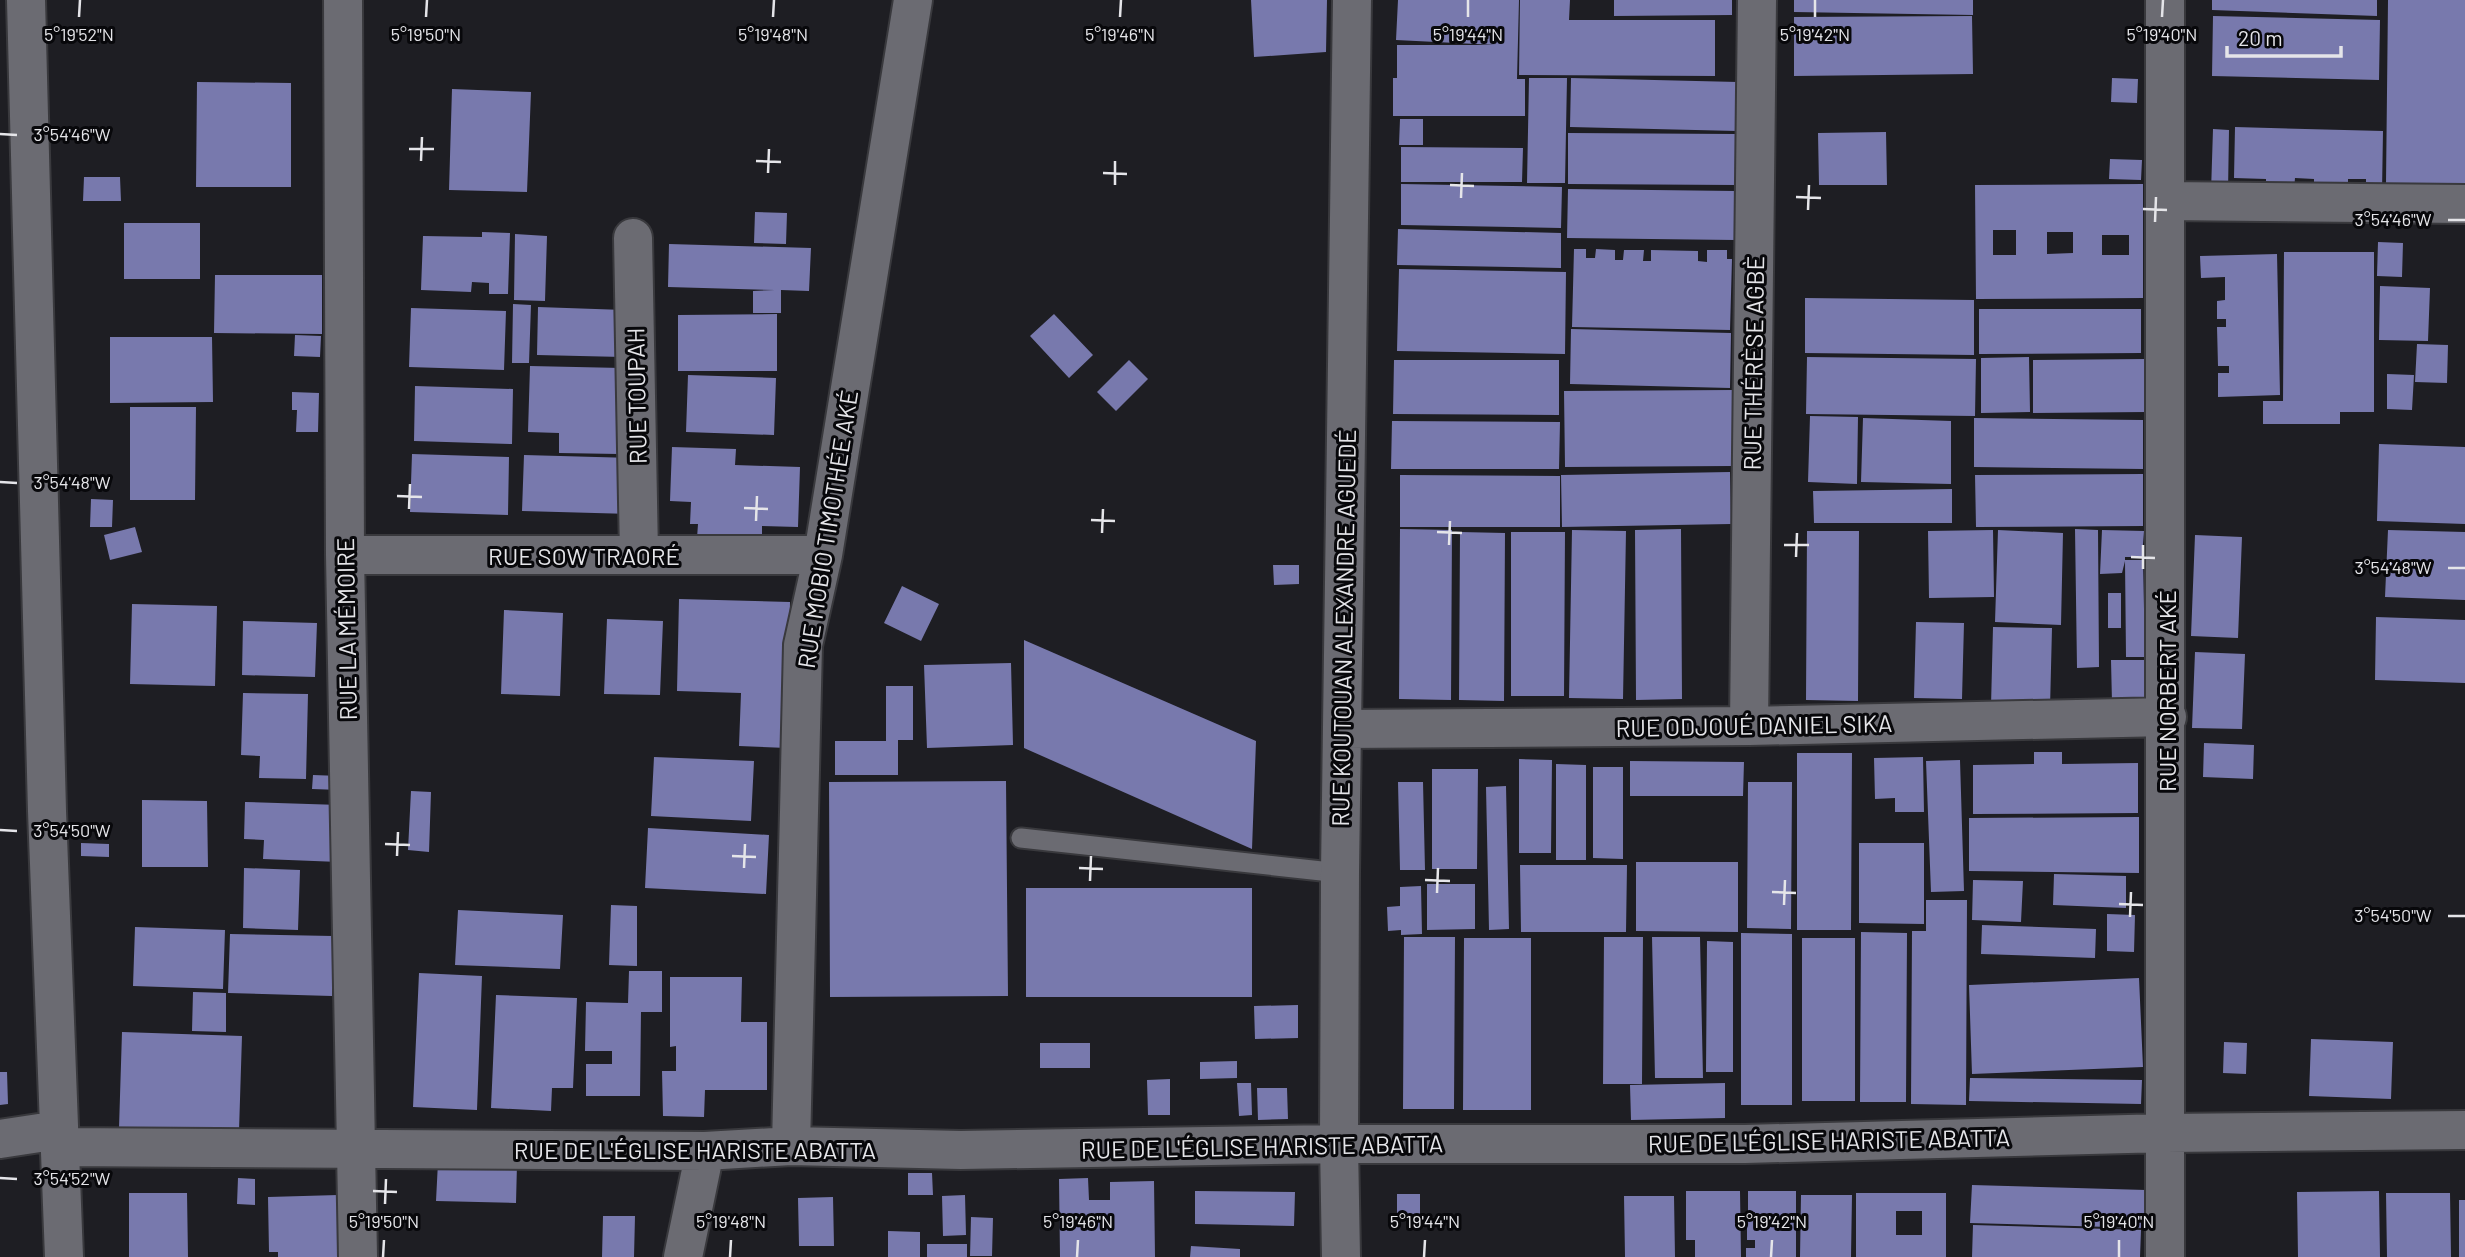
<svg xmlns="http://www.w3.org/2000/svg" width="2465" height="1257" viewBox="0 0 2465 1257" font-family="Barlow,sans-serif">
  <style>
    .building { fill: #7879ad; fill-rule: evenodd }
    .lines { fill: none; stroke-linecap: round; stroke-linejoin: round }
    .service-casing { stroke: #39393d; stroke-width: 23 }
    .minor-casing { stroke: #39393d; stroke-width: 42 }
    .service { stroke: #6b6b72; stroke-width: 19 }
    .minor { stroke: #6b6b72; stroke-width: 38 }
    .ticks { fill: none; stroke: #e5e5e9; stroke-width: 2.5 }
    .labels { text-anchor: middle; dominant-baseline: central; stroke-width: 6; stroke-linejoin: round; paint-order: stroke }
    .street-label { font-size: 24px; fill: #e5e5e9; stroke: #08080b }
    .ticks-label { font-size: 18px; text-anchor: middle; fill: #e5e5e9; stroke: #08080b; stroke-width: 6; stroke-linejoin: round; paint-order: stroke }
  </style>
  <rect width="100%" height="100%" fill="#1e1e23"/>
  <!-- building -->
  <path class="building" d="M1251,0H1327L1326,52L1254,57Z
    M1398,0H1519L1517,79H1525V116H1393V78H1397V45H1496L1396,40Z
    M1520,0H1570L1569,20H1715V76L1519,75Z
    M1614,0H1732V15L1614,16Z
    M1794,0H1973V15L1794,12Z
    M2212,0H2377V16L2212,10Z
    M2388,0H2465V184L2386,183Z
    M1972,16L1973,74L1794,76V17Z
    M2213,16L2380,20L2379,80L2212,76Z
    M1529,78H1567L1565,183H1527Z
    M1571,78L1738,82L1737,131L1570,127Z
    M2112,78L2138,79L2137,103L2111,102Z
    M197,82L291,83V187H196Z
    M452,89L531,92L527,192L449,190Z
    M1400,119H1423V145H1399Z
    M2235,127L2383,131L2382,192L2366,191V179H2348V191L2314,190V179L2295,178L2294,190L2266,189V179L2234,178Z
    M2213,129L2229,130L2228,192H2211Z
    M1886,132L1887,185H1819L1818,133Z
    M1568,133L1736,134V185L1568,184Z
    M1401,147L1523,148L1522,182H1401Z
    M2110,159L2142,160L2141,180L2109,179Z
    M84,177H120L121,201H83Z
    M1401,184L1562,187L1561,228L1401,225Z
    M2143,184V298L1976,299L1975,185ZM1993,230H2016V255H1993ZM2047,232H2073V253L2047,254ZM2102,235H2129V255H2102Z
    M1568,189L1736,191L1735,240L1567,238Z
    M755,212L787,213L786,244L754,243Z
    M124,223H200V279H124Z
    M1398,229L1561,233V268L1397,265Z
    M482,232L510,233L508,294H489V283L472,282L471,292L421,290L423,236L482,237Z
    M515,234L547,236L545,301L514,300Z
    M2378,242L2403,243L2402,277L2377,276Z
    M669,244L811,248L809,291L781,290V313H753V291L775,290L668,287Z
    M1574,249H1586V258H1595L1596,249L1615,250V260H1623L1624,250H1644L1643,261H1651V250L1698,251V261L1707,262V250H1727V259H1732L1730,330L1572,327Z
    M2284,252H2374V412H2340V424H2263V401H2283Z
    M2277,254L2280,395L2218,397V373H2229V366H2218L2217,327H2226V319H2217V301L2225,300V277L2201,278L2200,256Z
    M1399,269L1566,272L1565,354L1397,351Z
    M215,275H322V334L214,333Z
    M2380,286L2430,288L2428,341L2379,340Z
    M1805,298L1974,300V355L1805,353Z
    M513,304L531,305L529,363H512Z
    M538,307L624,310L623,357L537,355Z
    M411,308L506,311L504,370L409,367Z
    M1979,309H2141V353L1979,354Z
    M777,314V371H678V315Z
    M1054,314L1093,355L1069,378L1030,336Z
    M1571,329L1731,333L1730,388L1570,384Z
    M295,335L321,336L320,357L294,356Z
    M110,337H212L213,402L110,403Z
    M2417,344L2448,345L2447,383L2415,382Z
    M1807,357L1976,359L1975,416L1806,414Z
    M2029,357L2030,412L1981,413V358Z
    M2146,359L2147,412L2033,413V360Z
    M1129,360L1148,379L1116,411L1097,392Z
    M1394,360H1559V415L1393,414Z
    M530,366L622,368L619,454L559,453V433L528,432Z
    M2387,374L2414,375L2412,410L2387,409Z
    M688,375L776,378L774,435L686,432Z
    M415,386L513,389L512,444L414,441Z
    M1733,390V466L1565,467L1564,391Z
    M292,392L319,393L318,432H296L297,410H292Z
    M130,407H196L195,500H130Z
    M1810,416L1858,417L1857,484L1808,482Z
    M1863,418L1951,421V484L1861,482Z
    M1974,418L2143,420V469L1974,467Z
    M1392,421L1560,422L1559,469H1391Z
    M2379,444L2465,447V524L2377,521Z
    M672,447L736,449L735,465L800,467L798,527L762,526V539L697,538L698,524H690L691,502L670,501Z
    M412,454L509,457L508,515L410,512Z
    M524,455L633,458L631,514L522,511Z
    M1730,472L1731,524L1562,527L1561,475Z
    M2143,474V526L1976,527L1975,475Z
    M1400,475L1560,476V527H1400Z
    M1952,489V523H1814L1813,491Z
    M91,499L113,500L112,527H90Z
    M135,527L142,552L110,560L104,535Z
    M1400,529L1452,530L1451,700L1399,699Z
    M1681,529L1682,699L1636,700L1635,530Z
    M2075,529L2098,530L2099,667L2077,668Z
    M1572,530L1626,531L1623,699L1569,698Z
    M1993,530L1994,597L1929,598L1928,531Z
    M1998,530L2063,533L2061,625L1995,622Z
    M2102,530L2144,531L2142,557H2125V560H2143L2144,609H2154V657H2126L2125,561L2122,573L2100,574Z
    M2388,530L2465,532V600L2385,597Z
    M1807,531H1859L1858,701L1806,700Z
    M1460,532L1505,533L1504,701L1459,700Z
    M1511,532H1565L1564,696H1511Z
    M2195,535L2242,537L2238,638L2191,636Z
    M1273,565H1299V584L1274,585Z
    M902,586L939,604L921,641L884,623Z
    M2108,593H2121V628H2108Z
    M679,599L790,602L787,748L739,746L741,693L677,691Z
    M132,604L217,606L215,686L130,684Z
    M504,610L563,613L560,696L501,694Z
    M2376,617L2465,620V683L2375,680Z
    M607,619L663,621L660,695L604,694Z
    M243,621L317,623L315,677L242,675Z
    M1916,622L1964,623L1962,699L1914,698Z
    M1993,627L2052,628L2050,708L1991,706Z
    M1024,640L1256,741L1252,849L1024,748Z
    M2195,652L2245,654L2242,729L2192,728Z
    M2111,660H2146V702L2112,703Z
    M1011,663L1013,745L927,748L924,665Z
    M886,686H913V740H898V775H835V741H886Z
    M243,693L308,694L306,779L259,778L260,756L241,755Z
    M2204,743L2254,745L2253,779L2203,777Z
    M2034,752H2062V764L2138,763V813L1973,814V765L2034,764Z
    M1797,753H1852L1851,930H1797Z
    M654,757L754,761L751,821L651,816Z
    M1923,757L1924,812H1895V798L1875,799L1874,758Z
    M1519,759L1552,760L1551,853H1519Z
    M1960,760L1964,891L1931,892L1926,761Z
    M1630,761L1744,762L1743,796H1630Z
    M1556,764L1586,765V860H1556Z
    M1593,767H1623V859L1593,858Z
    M1432,769H1478L1477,869H1432Z
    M313,775L340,776V790L312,789Z
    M1006,781L1008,996L830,997L829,782Z
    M1398,782H1423L1425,870H1400Z
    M1748,782H1792L1791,929L1747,928Z
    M1506,786L1509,929L1489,930L1486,787Z
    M411,791L431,792L429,852L408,850Z
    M142,800L207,801L208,867H142Z
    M245,802L340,805L339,862L263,859L264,840L244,839Z
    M2139,817V873L1969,871V818Z
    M648,828L769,835L766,894L645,888Z
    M81,843L109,844V857L81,856Z
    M1859,843H1924V924L1859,923Z
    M1636,862H1738V932L1636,931Z
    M1520,865H1627L1626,932H1521Z
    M244,868L300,870L298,930L243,928Z
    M2054,874L2126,876V908L2053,905Z
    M1973,880L2023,881L2021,922L1972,920Z
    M1427,884H1475V929L1427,930Z
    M1421,886L1422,934L1401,935V930L1388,931L1387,907L1400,906V887Z
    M1026,888H1252V997H1026Z
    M1926,900H1967L1966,1105L1911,1104L1912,931H1926Z
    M611,905L637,906V966L609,965Z
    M458,910L563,915L560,969L455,965Z
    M2107,914L2135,915L2134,952L2107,951Z
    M1982,925L2096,929L2095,958L1981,954Z
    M135,927L225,930L223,989L133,986Z
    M1861,932L1907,933L1906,1102H1860Z
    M1741,933L1792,934V1105H1741Z
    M230,934L333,936L332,996L228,993Z
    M1404,937H1455L1454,1109H1403Z
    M1604,937H1643L1642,1084H1603Z
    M1652,937H1700L1703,1078H1655Z
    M1464,938H1531V1110H1463Z
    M1802,938H1855V1101H1802Z
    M1707,941L1733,942V1072H1706Z
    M629,971H662V1012H641L640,1096H586V1064H612V1051H585L586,1002L628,1003Z
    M419,973L482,976L477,1110L413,1107Z
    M670,977H742L741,1022H767V1090H705L704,1117L663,1116L662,1071H676V1046L670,1047Z
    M2139,978L2143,1067L1972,1074L1969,985Z
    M193,992L226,993V1032L192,1031Z
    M496,995L577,998L573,1088H552L551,1111L491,1108Z
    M1298,1005V1038L1255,1039L1254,1006Z
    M122,1032L242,1036L239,1131L119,1128Z
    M2311,1039L2393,1042L2391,1099L2309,1096Z
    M2224,1042L2247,1043L2246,1074L2223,1073Z
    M1040,1043H1090V1068H1040Z
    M1237,1061V1078L1200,1079V1062Z
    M0,1072H7L8,1104L0,1105Z
    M1970,1078L2142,1080L2141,1104L1969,1101Z
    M1170,1079V1115H1148L1147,1080Z
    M1237,1083H1251L1252,1115L1239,1116Z
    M1725,1083V1118L1631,1120L1630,1085Z
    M1257,1088H1287L1288,1119L1258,1120Z
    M438,1162L517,1164L516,1203L436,1201Z
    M908,1173H932L933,1195H908Z
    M238,1178L255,1179V1205L237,1204Z
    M1088,1178L1089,1200H1110V1182L1154,1181L1155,1257H1060L1059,1179Z
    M1972,1185L2146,1190L2144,1228L1970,1223Z
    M1195,1191L1295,1192L1294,1226L1195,1224Z
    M1686,1191H1740L1741,1257H1695V1240H1686Z
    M1748,1191H1796V1257H1746V1248H1755V1240H1747V1220H1755V1212H1748Z
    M2379,1191L2380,1257H2298L2297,1192Z
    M129,1193H187L188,1257H129Z
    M1856,1193H1946V1257H1856ZM1896,1211H1922V1235H1896Z
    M2386,1193H2450L2451,1257H2387Z
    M1397,1194H1420V1219L1397,1220Z
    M338,1195L340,1257H278V1252H269L268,1197Z
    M965,1195L966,1235L943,1236L942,1196Z
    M1801,1195H1852L1851,1257H1800Z
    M1624,1196H1674L1675,1257H1625Z
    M833,1197L834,1246H799L798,1198Z
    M2459,1200H2465V1257H2459Z
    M603,1216H635L634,1257H602Z
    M971,1217L993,1218L992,1256H970Z
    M1973,1225L2141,1230L2140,1257H1972Z
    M888,1231L920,1232V1257H888Z
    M927,1244H967V1257H927Z
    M1191,1246L1240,1249V1257H1190Z"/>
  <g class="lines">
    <!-- service casing -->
    <g class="service-casing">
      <path id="service" d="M1021,838L1340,873"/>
    </g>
    <!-- minor casing -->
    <g class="minor-casing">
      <path id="minor" d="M26,0L47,811L64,1257
        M343,0L345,555L358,1257
        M2166,201L2465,204
        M633,238L639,554
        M345,555H823
        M1749,726L1757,0
        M1342,729L1749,726L2167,717
        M0,1139L59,1130
        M791,1146L803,645L823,555L913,0
        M60,1147L705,1151L791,1146L961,1150L1339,1144H1745L2166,1133L2465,1130
        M683,1257L705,1151
        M1341,1257L1339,1144L1340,873L1352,0
        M2165,1257V0"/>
    </g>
    <!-- service -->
    <use href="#service" class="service"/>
    <!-- minor -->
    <use href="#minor" class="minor"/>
  </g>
  <!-- ticks -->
  <path class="ticks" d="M79,17L80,0M426,17L427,0M773,17L774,0M1120,17L1121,0M1468,17V0M1815,17V0M2162,17L2163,0M0,134L17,135M409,149H434M421,161L422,137M756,161L781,162M768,173L769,149M1103,173L1127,174M1115,185V161M1450,185L1474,186M1796,197L1821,198M1461,198L1462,173M2143,209L2167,210M1808,210L1809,185M2448,220H2465M2155,222L2156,197M0,482L17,483M397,496L422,497M744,508L768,509M409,509L410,484M1091,520L1115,521M756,521L757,496M1437,532L1462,533M1102,533L1103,509M1449,545L1450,521M1784,545H1809M1796,557L1797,533M2131,557L2155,558M2448,568H2465M2143,569V545M0,830L17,831M385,844L410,845M397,856L398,832M732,856L756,857M744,868L745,844M1079,868L1103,869M1425,880L1450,881M1090,881L1091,856M1772,892L1796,893M1437,893L1438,868M2119,904L2143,905M1784,905L1785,880M2448,916H2465M2130,917L2131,892M0,1178L17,1179M373,1191L397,1192M385,1204L386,1179M383,1257L384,1240M730,1257L731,1240M1077,1257L1078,1240M1424,1257L1425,1240M1771,1257L1772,1240M2119,1257V1240"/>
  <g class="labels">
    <!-- street labels -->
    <g class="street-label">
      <text transform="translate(1753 363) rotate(-89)">RUE THÉRÈSE AGBÈ</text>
      <text transform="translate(636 396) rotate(-91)">RUE TOUPAH</text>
      <text transform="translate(827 529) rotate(-81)">RUE MOBIO TIMOTHÉE AKÉ</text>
      <text x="584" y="555">RUE SOW TRAORÉ</text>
      <text transform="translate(1343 628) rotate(-89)">RUE KOUTOUAN ALEXANDRE AGUEDÉ</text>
      <text transform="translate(346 629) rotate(-91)">RUE LA MÉMOIRE</text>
      <text transform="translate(2166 691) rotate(-90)">RUE NORBERT AKÉ</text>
      <text transform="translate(1754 725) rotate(-1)">RUE ODJOUÉ DANIEL SIKA</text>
      <text transform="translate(1829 1140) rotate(-1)">RUE DE L'ÉGLISE HARISTE ABATTA</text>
      <text transform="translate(1262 1146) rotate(-1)">RUE DE L'ÉGLISE HARISTE ABATTA</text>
      <text x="695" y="1149">RUE DE L'ÉGLISE HARISTE ABATTA</text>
    </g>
  </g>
  <g class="ticks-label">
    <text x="79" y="41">5°19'52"N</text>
    <text x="426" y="41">5°19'50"N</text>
    <text x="773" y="41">5°19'48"N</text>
    <text x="1120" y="41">5°19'46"N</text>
    <text x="1468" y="41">5°19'44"N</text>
    <text x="1815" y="41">5°19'42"N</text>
    <text x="2162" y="41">5°19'40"N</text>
    <text x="72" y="141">3°54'46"W</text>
    <text x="2393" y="226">3°54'46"W</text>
    <text x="72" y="489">3°54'48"W</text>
    <text x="2393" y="574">3°54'48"W</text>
    <text x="72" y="837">3°54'50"W</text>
    <text x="2393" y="922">3°54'50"W</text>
    <text x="72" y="1185">3°54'52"W</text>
    <text x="384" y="1228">5°19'50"N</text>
    <text x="731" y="1228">5°19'48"N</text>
    <text x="1078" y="1228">5°19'46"N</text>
    <text x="1425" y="1228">5°19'44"N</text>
    <text x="1772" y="1228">5°19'42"N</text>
    <text x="2119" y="1228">5°19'40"N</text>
  </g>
  <!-- scale -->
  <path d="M2227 46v10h114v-10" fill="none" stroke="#e5e5e9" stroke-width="3.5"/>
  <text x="2238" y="46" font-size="21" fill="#e5e5e9" stroke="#08080b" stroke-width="5" paint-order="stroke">20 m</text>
</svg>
